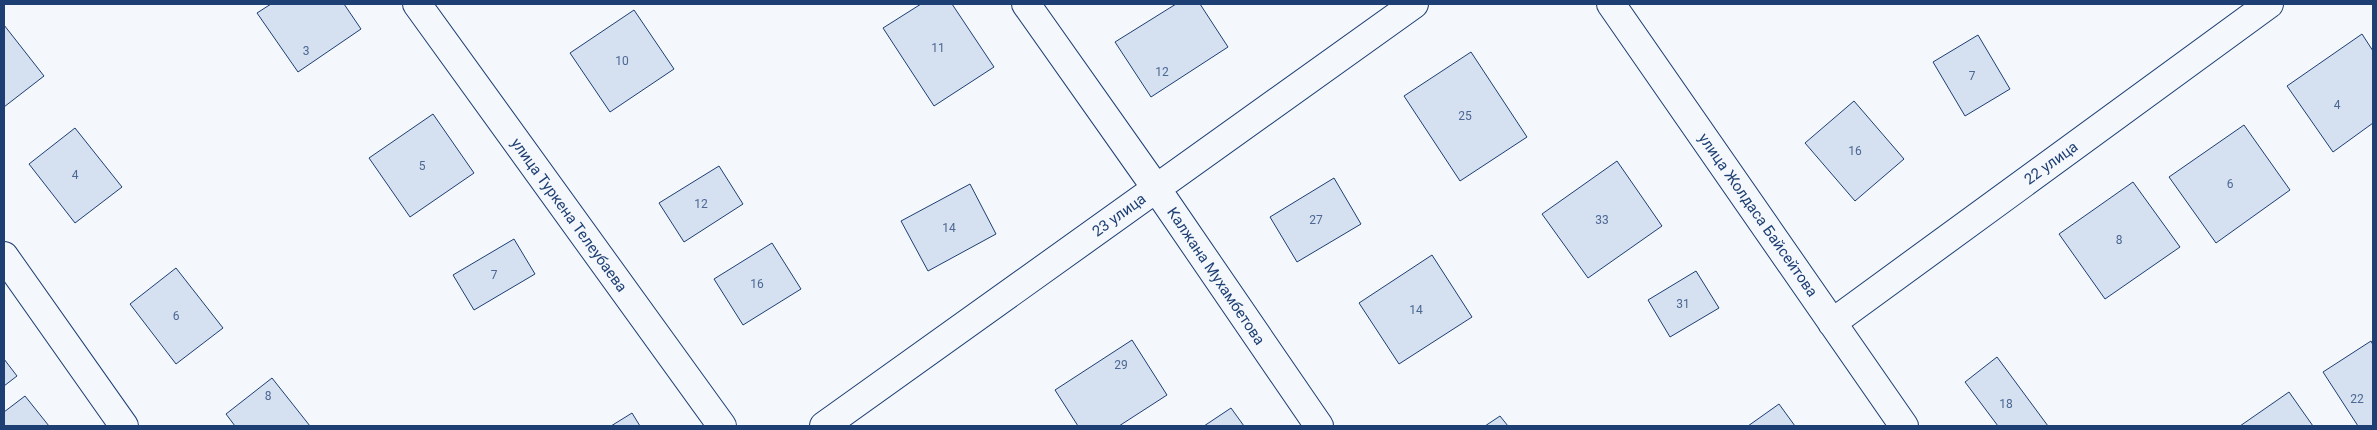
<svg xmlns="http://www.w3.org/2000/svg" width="2377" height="430" viewBox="0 0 2377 430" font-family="Roboto,sans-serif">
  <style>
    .building { fill: #d5e0f0; stroke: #1d3f73 }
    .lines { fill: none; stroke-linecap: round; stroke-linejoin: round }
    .minor-casing { stroke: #1d3f73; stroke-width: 30 }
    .minor { stroke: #f4f7fb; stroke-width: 28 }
    .labels { text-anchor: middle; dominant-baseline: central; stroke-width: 4; stroke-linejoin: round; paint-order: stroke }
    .number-label { font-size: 12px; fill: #4b6792 }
    .street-label { font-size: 15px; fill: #1d3f73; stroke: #f4f7fb }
  </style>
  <rect width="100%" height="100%" fill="#f4f7fb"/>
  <!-- building -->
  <path class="building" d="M271,4H344L361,29L298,72L257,13Z
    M921,4H952L994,67L934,106L883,28Z
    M1176,4H1200L1228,47L1151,97L1115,42Z
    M634,10L674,69L610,112L570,53Z
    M4,25L44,76L4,107Z
    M2362,34L2373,51V123L2333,152L2287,86Z
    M1978,35L2010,89L1965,116L1933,62Z
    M1471,52L1527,137L1460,181L1404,96Z
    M1854,101L1904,159L1855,201L1805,143Z
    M433,114L474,173L410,217L369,158Z
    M2244,125L2290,190L2216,243L2169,177Z
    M75,128L122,187L75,223L29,164Z
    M1617,161L1662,226L1588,278L1542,214Z
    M719,166L743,204L684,242L659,203Z
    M1334,178L1361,224L1297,262L1270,217Z
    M2133,182L2180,247L2105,299L2059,234Z
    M970,184L996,234L928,271L901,221Z
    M514,239L535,274L474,310L453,275Z
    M772,243L801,289L743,325L714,279Z
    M1432,255L1472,317L1399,364L1359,303Z
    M176,268L223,328L176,364L130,304Z
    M1696,271L1719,308L1670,337L1648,300Z
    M1132,340L1167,395L1119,426H1078L1055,390Z
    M2371,341L2373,345V426H2358L2323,372Z
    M1997,357L2048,426H1998L1965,382Z
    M4,359L17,376L4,386Z
    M272,378L310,426H235L226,414Z
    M2289,392L2313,426H2240Z
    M25,396L49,426H4V412Z
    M1779,404L1795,426H1748Z
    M1231,408L1244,426H1204Z
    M632,413L640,426H611Z
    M1500,416L1508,426H1485Z"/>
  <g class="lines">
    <!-- minor casing -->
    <g class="minor-casing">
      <path id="minor" d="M417,4L722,426
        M1026,4L1156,188L1319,426
        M1611,4L1904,426
        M4,256L124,426
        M1832,323L2269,4
        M824,426L1414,4"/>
    </g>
    <!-- minor -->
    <use href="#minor" class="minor"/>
  </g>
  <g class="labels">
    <!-- number labels -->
    <g class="number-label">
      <text x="938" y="48">11</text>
      <text x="306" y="51">3</text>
      <text x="622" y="61">10</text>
      <text x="1162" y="72">12</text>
      <text x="1972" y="76">7</text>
      <text x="2337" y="105">4</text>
      <text x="1465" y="116">25</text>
      <text x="1855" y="151">16</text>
      <text x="422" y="166">5</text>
      <text x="75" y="175">4</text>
      <text x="2230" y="184">6</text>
      <text x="701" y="204">12</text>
      <text x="1316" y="220">27</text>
      <text x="1602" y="220">33</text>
      <text x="949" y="228">14</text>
      <text x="2119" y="240">8</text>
      <text x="494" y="275">7</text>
      <text x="757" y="284">16</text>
      <text x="1683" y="304">31</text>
      <text x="1416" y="310">14</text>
      <text x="176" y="316">6</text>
      <text x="1121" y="365">29</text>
      <text x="268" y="396">8</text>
      <text x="2357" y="399">22</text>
      <text x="2006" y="404">18</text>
    </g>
    <!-- street labels -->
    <g class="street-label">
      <text transform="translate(2051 163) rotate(-36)">22 улица</text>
      <text transform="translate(569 215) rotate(54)">улица Туркена Телеубаева</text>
      <text transform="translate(1119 215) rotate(-36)">23 улица</text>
      <text transform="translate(1758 215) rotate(55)">улица Жолдаса Байсейтова</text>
      <text transform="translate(1216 276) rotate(56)">Калжана Мухамбетова</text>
    </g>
  </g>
  <!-- border -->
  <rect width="2377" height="430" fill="none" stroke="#1d3f73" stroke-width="10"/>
</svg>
